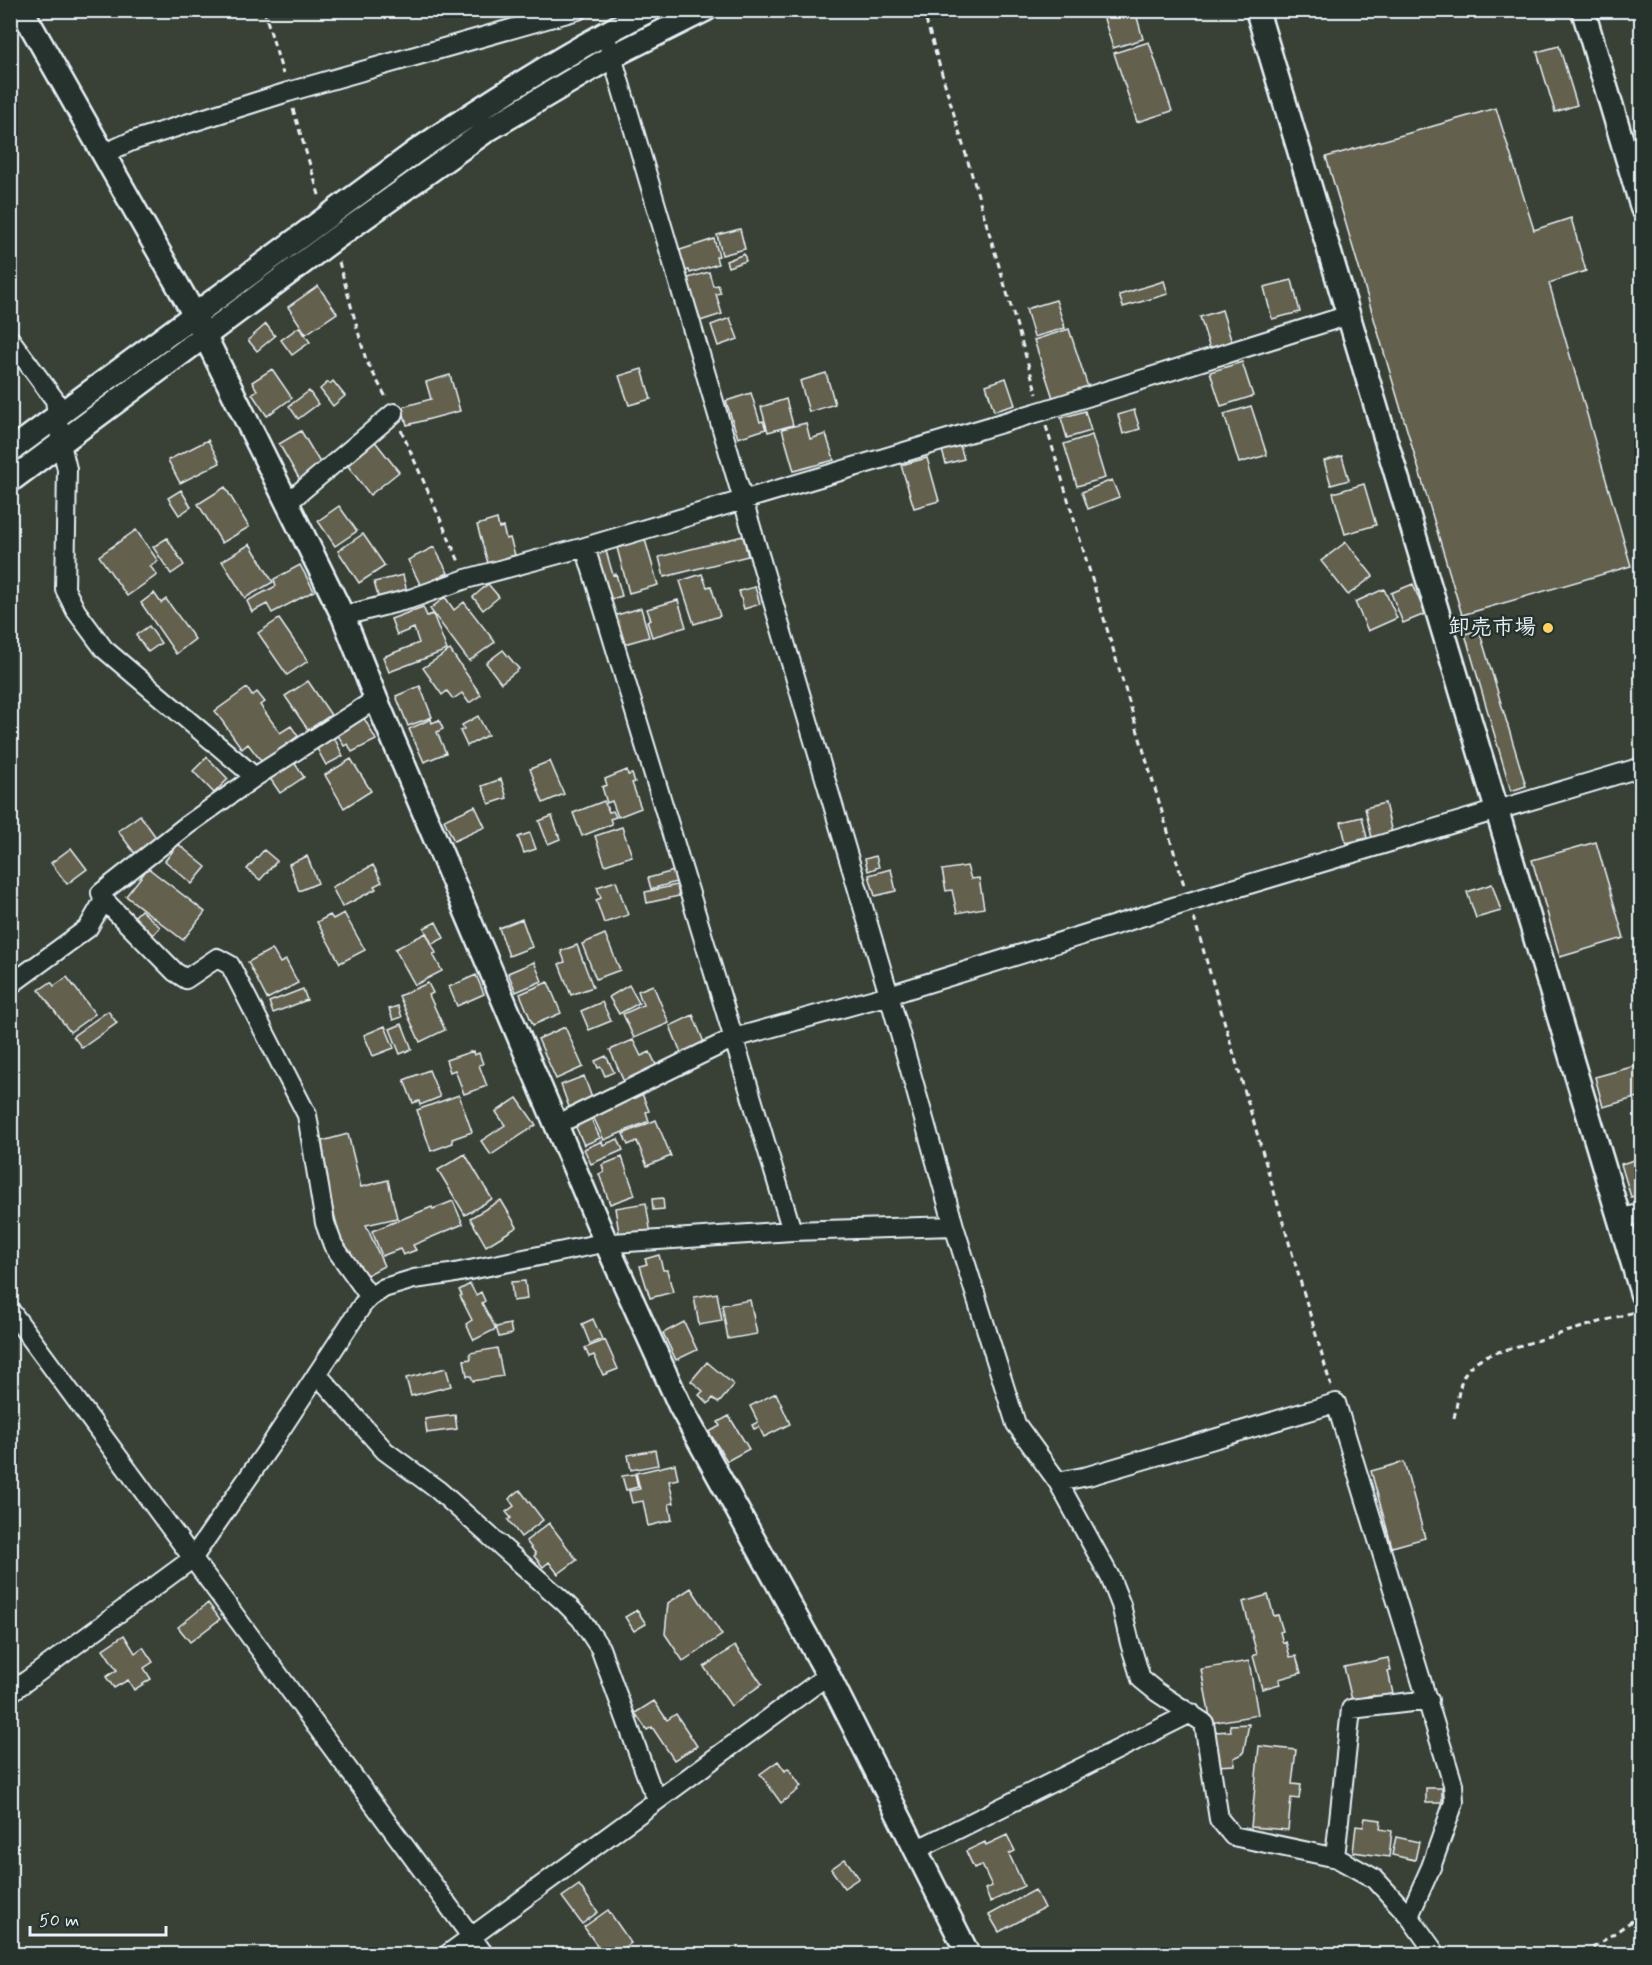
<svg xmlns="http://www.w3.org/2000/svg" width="1652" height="1965" viewBox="0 0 1652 1965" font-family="Mynerve,'Klee One',sans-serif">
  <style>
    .building { fill: #64614e; stroke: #e8f1f8; stroke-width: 1.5 }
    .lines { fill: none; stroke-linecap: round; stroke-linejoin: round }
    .minor-casing { stroke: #e8f1f8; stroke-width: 22 }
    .tertiary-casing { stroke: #e8f1f8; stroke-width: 27 }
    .path { stroke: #e8f1f8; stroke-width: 3; stroke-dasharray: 6 4.5; stroke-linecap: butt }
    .minor { stroke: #26332d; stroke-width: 18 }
    .tertiary { stroke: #26332d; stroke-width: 22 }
    .poi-dot { fill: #ffd166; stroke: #26332d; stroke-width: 2 }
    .labels { text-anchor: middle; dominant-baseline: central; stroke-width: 5; stroke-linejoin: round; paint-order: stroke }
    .poi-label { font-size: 22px; font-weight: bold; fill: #e8f1f8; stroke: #26332d; text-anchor: end }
  </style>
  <rect width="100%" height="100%" fill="#394137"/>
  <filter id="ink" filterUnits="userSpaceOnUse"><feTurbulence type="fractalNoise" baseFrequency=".0167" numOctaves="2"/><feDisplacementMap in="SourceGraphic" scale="12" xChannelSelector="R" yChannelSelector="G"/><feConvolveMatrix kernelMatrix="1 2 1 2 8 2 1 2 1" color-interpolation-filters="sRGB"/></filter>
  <g filter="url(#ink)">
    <!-- building -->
    <path class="building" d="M1108,10H1135L1143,39L1113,48L1102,12Z
      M1149,42L1172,111L1137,122L1114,53Z
      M1559,46L1577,105L1555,112L1537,52Z
      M1496,108L1534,230L1571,218L1586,271L1549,283L1631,566L1462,615L1326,157Z
      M740,229L745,249L722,255L717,235Z
      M714,239L719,256L716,257L718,264L690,273L689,270L681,272L674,252Z
      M744,254L746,261L728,267L726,261Z
      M709,272L713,286L718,285L721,293L716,294L722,314L697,322L685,279Z
      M1292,280L1300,312L1272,319L1264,287Z
      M1164,281L1168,294L1123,307L1119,295Z
      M318,286L337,313L306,334L288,307Z
      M1056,300L1065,328L1034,337L1026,309Z
      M1222,310L1232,343L1210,349L1200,317Z
      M730,318L738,339L718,346L711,325Z
      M266,324L275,336L257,351L248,340Z
      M299,327L310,342L292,355L281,340Z
      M1069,329L1088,387L1053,398L1034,340Z
      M1242,362L1253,396L1221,406L1210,372Z
      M272,369L292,398L267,416L252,394L257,390L252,382Z
      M642,369L651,399L629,405L619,376Z
      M826,373L835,404L809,412L800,381Z
      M450,375L460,411L407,425L402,407L431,399L426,382Z
      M1006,378L1015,405L994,411L986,385Z
      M333,381L345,396L333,406L320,389L328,382L330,384Z
      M309,391L318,404L298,419L289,406Z
      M751,393L760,422L763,421L766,429L738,438L726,401Z
      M786,399L793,425L768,432L761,407Z
      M1251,406L1267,455L1239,463L1224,414Z
      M1134,410L1140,429L1123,434L1118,415Z
      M1085,411L1091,431L1067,438L1061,418Z
      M806,423L810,439L826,434L834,460L794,471L782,429Z
      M301,431L322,466L300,480L279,444Z
      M1092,435L1105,478L1077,486L1064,444Z
      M373,439L399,472L370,495L345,462Z
      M208,440L220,463L180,483L168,460Z
      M959,442L964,459L946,464L941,447Z
      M1342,456L1349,480L1331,485L1324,461Z
      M927,458L939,501L914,508L901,465Z
      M1112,480L1119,497L1088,509L1082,492Z
      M1364,484L1376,525L1345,534L1333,493Z
      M225,487L249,527L222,543L198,504Z
      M181,490L191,507L179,515L168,498Z
      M339,506L357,531L335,546L318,521Z
      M497,519L499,528L503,527L506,539L510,538L515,555L488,563L477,525Z
      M136,530L158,561L150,566L157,575L127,596L99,556Z
      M363,534L385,566L359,583L338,551Z
      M644,536L658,585L629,593L616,544Z
      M743,536L748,556L664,577L659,557Z
      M167,538L184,565L171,574L153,547Z
      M1346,542L1373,576L1348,595L1321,561Z
      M250,544L273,582L245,598L222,561Z
      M434,547L448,573L421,586L408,560Z
      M606,551L613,575L616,574L622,596L608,600L595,554Z
      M300,565L314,591L272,613L267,604L252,612L247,601L276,586L274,579Z
      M702,574L707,587L711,586L720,616L694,624L680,581Z
      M403,575L407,592L379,600L374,582Z
      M488,584L499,597L483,610L473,597Z
      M1413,584L1425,614L1403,623L1391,593Z
      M755,587L760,604L744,609L739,591Z
      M1384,589L1397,618L1368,631L1355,602Z
      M154,593L161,603L166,599L195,639L176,654L141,603Z
      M445,597L454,610L464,602L495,642L469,661L430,609Z
      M678,600L686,627L652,637L647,621L651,620L647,609Z
      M423,607L427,616L433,614L447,650L389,672L383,657L419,643L414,628L397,635L391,619Z
      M641,608L649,637L621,645L613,616Z
      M279,619L308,661L287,675L258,633Z
      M149,626L161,643L148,652L136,635Z
      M1479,630L1526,786L1511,791L1465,634Z
      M450,650L481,695L469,703L462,693L453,699L447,691L442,695L423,668Z
      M503,650L519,669L501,683L486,663Z
      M308,681L331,715L308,730L285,696Z
      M420,686L432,717L408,726L396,696Z
      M247,688L252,696L257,692L265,702L260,705L280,733L291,726L298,736L262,762L248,744L242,749L215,711Z
      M478,716L488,735L467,746L460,731L464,729L462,725Z
      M364,718L376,740L352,752L348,744L344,746L337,733Z
      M431,719L432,723L439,720L443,729L437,732L446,753L424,762L409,729Z
      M332,733L343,756L326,765L314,743Z
      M207,757L228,779L214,793L193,771Z
      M291,758L304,777L280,793L267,774Z
      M351,759L371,791L344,808L325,775Z
      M550,761L564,794L543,803L530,769Z
      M627,770L628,775L632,774L635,782L632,783L641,808L618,817L612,801L607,803L602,787L607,785L605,779Z
      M501,779L507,798L489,804L482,786Z
      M604,801L609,812L613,811L616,817L610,819L612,824L582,836L573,813Z
      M1385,803L1392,833L1372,838L1365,808Z
      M475,806L485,827L454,841L444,820Z
      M140,815L158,840L136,855L118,831Z
      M552,816L560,839L548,844L539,821Z
      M1362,817L1367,838L1346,843L1341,822Z
      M622,827L632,856L605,865L595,836Z
      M530,833L536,849L524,853L518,837Z
      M1596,842L1624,938L1560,957L1532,860Z
      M178,844L206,867L192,884L165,861Z
      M71,848L87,869L67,884L51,863Z
      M264,850L277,861L260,880L247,869Z
      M307,856L318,883L299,891L289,864Z
      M876,856L879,867L868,871L865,859Z
      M373,865L382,882L374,886L376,889L342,907L332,887Z
      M967,866L971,879L979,878L984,908L957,913L952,890L946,891L942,870Z
      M148,868L205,912L183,940L126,896Z
      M891,869L896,891L875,896L869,875Z
      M674,871L676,882L651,889L648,878Z
      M616,881L628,915L604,923L596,900L601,898L597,887Z
      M1492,884L1501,911L1476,918L1467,892Z
      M677,885L679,896L647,903L645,892Z
      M141,910L160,927L153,935L133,918Z
      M344,913L365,950L340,963L317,922L330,915L333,919Z
      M522,919L532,947L509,956L499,928Z
      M436,922L444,938L432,944L424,928Z
      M426,933L436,953L433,954L442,971L415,985L395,949Z
      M605,934L620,970L596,979L582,944Z
      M577,945L593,987L571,995L559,964L565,962L561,951Z
      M272,949L280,963L286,960L298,983L267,999L248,962Z
      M534,962L542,981L516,992L508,973Z
      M476,975L484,994L457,1006L449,987Z
      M67,977L95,1014L70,1032L39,990L51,982L54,986Z
      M548,982L561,1013L533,1025L520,994Z
      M428,983L433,993L429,995L445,1030L420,1042L399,996Z
      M629,985L639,1003L619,1014L609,997Z
      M653,985L669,1023L634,1038L623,1014L643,1005L638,991Z
      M303,989L307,1000L273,1013L269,1002Z
      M602,1002L611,1021L589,1030L581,1011Z
      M398,1006L402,1017L393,1020L389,1009Z
      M108,1011L117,1023L82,1048L73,1036Z
      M693,1015L705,1045L682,1055L670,1026Z
      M402,1024L412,1049L400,1054L390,1029Z
      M385,1026L394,1048L373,1056L364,1035Z
      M565,1027L583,1067L556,1079L538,1039Z
      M633,1040L641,1056L650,1052L657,1067L624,1082L610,1050Z
      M473,1051L474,1055L479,1053L483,1064L479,1065L487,1086L464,1094L455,1070L450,1072L446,1060Z
      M606,1056L614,1072L605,1076L601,1067L598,1068L595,1061Z
      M1639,1065L1642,1074V1096L1603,1107L1595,1077Z
      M429,1070L440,1097L420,1105L419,1101L413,1103L404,1080Z
      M584,1076L592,1098L569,1107L561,1085Z
      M641,1091L649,1111L646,1112L649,1121L604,1140L591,1112Z
      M459,1095L472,1132L452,1139L453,1143L431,1151L417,1110Z
      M517,1098L536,1125L491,1155L481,1141L505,1125L496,1112Z
      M590,1116L600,1138L584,1145L574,1123Z
      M656,1120L671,1156L647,1166L637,1141L628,1145L623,1134Z
      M348,1134L361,1187L388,1180L397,1218L366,1225L384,1266L363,1277L340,1237L331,1202L322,1141Z
      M618,1139L623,1150L591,1164L584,1149L602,1141L603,1145Z
      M465,1154L492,1199L465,1215L438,1170Z
      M622,1157L635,1195L610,1204L599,1174L604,1172L602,1165Z
      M1641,1158L1642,1194L1631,1197L1621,1164Z
      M663,1198L664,1209L653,1210L652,1199Z
      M501,1200L517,1227L486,1246L470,1218Z
      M453,1201L463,1224L413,1245L416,1250L403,1255L400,1249L382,1256L372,1231L432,1207L433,1209Z
      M646,1203L651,1235L620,1239L615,1208Z
      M659,1255L663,1270H667L673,1292L650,1298L640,1266L647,1264L645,1259Z
      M525,1281L527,1299L513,1301L511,1282Z
      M470,1284L476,1295L481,1292L485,1301L482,1303L496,1329L474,1340L466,1324L472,1320L460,1296L462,1295L459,1290Z
      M717,1293L722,1321L699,1325L694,1297Z
      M750,1300L757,1334L728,1339L722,1305Z
      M593,1319L602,1339L590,1344L582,1324Z
      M684,1322L697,1350L676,1360L663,1333Z
      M510,1324L512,1334L499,1337L496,1327Z
      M605,1340L618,1369L603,1375L594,1355L589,1357L585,1348Z
      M497,1348L503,1376L473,1381L471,1376H467L464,1360L471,1359L470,1353Z
      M707,1362L734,1385L719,1403L713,1398L708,1404L699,1395L703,1391L691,1381Z
      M446,1368L451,1386L411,1396L406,1378Z
      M776,1393L790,1424L764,1437L759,1427L754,1429L752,1425L758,1422L750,1406Z
      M455,1415L457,1429L427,1433L425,1419Z
      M729,1416L749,1449L727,1461L709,1432L720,1426L718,1422Z
      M655,1450L658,1465L631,1470L628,1455Z
      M1404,1462L1425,1538L1392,1547L1371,1471Z
      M675,1464L678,1479L669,1481L674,1503L669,1504L672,1520L648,1526L643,1501L632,1503L629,1491L640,1489L636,1473Z
      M635,1474L638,1487L626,1490L622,1476Z
      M520,1490L543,1520L521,1537L508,1520L511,1518L506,1512L514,1506L509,1499Z
      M549,1523L577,1560L558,1574L549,1562L543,1567L534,1556L536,1554L526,1541Z
      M691,1588L722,1635L683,1661L665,1634L668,1603Z
      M1268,1595L1274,1616L1278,1615L1283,1631L1280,1632L1283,1643L1286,1642L1290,1657L1296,1656L1301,1673L1279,1679L1280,1684L1262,1689L1253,1656L1257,1654L1243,1602Z
      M208,1603L220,1619L190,1642L178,1627Z
      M637,1610L646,1624L634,1631L625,1617Z
      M124,1635L135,1653L143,1647L153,1662L144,1668L151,1679L134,1690L128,1680L114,1688L106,1677L117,1670L103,1649Z
      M735,1646L762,1684L731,1706L704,1667Z
      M1388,1658L1391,1671H1388L1393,1694L1374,1698L1373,1695L1352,1700L1344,1667Z
      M1249,1661L1258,1715L1211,1723L1201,1669Z
      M654,1701L667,1720L676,1714L697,1746L674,1760L652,1727L647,1730L635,1713Z
      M1249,1724L1243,1754L1234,1758L1235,1765L1216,1766L1214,1732L1231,1731L1230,1725Z
      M1259,1746L1296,1750L1292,1784L1301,1785L1299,1799L1291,1798L1288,1830L1251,1827Z
      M778,1761L785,1771L788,1768L801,1786L797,1789L798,1790L781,1803L760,1774Z
      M1426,1788H1442V1803H1426Z
      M1365,1818L1381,1820L1380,1829L1392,1831L1389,1857L1353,1852L1356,1826L1363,1827Z
      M1007,1835L1015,1851L1009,1854L1024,1886L990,1902L985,1889L992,1886L982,1865L974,1868L966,1851L985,1842L986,1845Z
      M1396,1837L1419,1842L1415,1860L1392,1855Z
      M845,1859L859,1878L844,1888L831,1869Z
      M579,1885L598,1912L582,1924L562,1897Z
      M1035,1890L1044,1908L999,1932L989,1915Z
      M608,1910L631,1943L614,1954H603L584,1927Z"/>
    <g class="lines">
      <!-- minor casing -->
      <g class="minor-casing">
        <path id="minor" d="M609,46L889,995L954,1226L1016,1424L1058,1482L1110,1577L1121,1605L1130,1643L1141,1679L1157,1692L1204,1723L1219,1819L1233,1836L1337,1858L1375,1879L1409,1916L1436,1954
          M103,154L132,141L288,92L578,10
          M10,339L55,400L61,444L67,469L65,589L76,611L104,649L255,777
          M287,503L394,413
          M585,547L792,1231
          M343,616L410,599L466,579L585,547L1042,411L1349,315
          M10,985L88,928L104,900
          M556,1125L734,1038L889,995L1189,902L1642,767
          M1619,1219L1642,1213
          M370,1297L333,1245L325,1223L307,1115L230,965L217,958L186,979L175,972L104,900L101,893L186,826L255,777L376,699
          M10,1310L484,1954
          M317,1374L385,1451L438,1490L563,1601L581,1619L600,1648L650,1785L658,1799
          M1058,1482L1088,1476L1336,1403L1453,1784L1454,1802L1431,1867L1409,1916
          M10,1693L192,1559L270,1446L363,1304L370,1297L384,1288L414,1279L450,1274L598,1244L792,1231L954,1226
          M916,1850L1191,1713
          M1335,1857L1351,1709L1429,1700
          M448,1954L828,1675"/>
      </g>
      <!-- tertiary casing -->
      <g class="tertiary-casing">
        <path id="tertiary" d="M22,10L194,314L343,616L376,699L607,1245L680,1406L828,1675L968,1954
          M1257,10L1642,1294
          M1583,10L1642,208
          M10,451L415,152C490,101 568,51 650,10
          M10,481L336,238L486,131L611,57L705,10"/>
      </g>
      <!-- path -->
      <path class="path" d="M264,10L283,74
        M923,10L1037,394
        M293,109L320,198
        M339,262L366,360L387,399
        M1046,426L1184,885
        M401,430L460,564
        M1194,918L1331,1386
        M1454,1418C1461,1387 1457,1369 1488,1355L1634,1312
        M1584,1954L1642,1914"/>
      <!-- minor -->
      <use href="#minor" class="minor"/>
      <!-- tertiary -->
      <use href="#tertiary" class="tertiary"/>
    </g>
  </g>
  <!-- markers -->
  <circle class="poi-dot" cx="1548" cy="628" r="6"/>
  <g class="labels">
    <!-- poi labels -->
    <g class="poi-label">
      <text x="1536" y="628">卸売市場</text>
    </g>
  </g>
  <!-- margin -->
  <rect width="1652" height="1965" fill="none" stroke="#26332d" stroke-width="36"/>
  <rect x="18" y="18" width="1616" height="1929" fill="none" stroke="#e8f1f8" stroke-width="2" filter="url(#ink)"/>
  <!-- scale -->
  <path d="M30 1926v9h136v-9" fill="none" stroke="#e8f1f8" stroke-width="3"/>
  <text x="39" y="1926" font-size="18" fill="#e8f1f8" stroke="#26332d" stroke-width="4.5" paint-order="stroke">50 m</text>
</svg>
